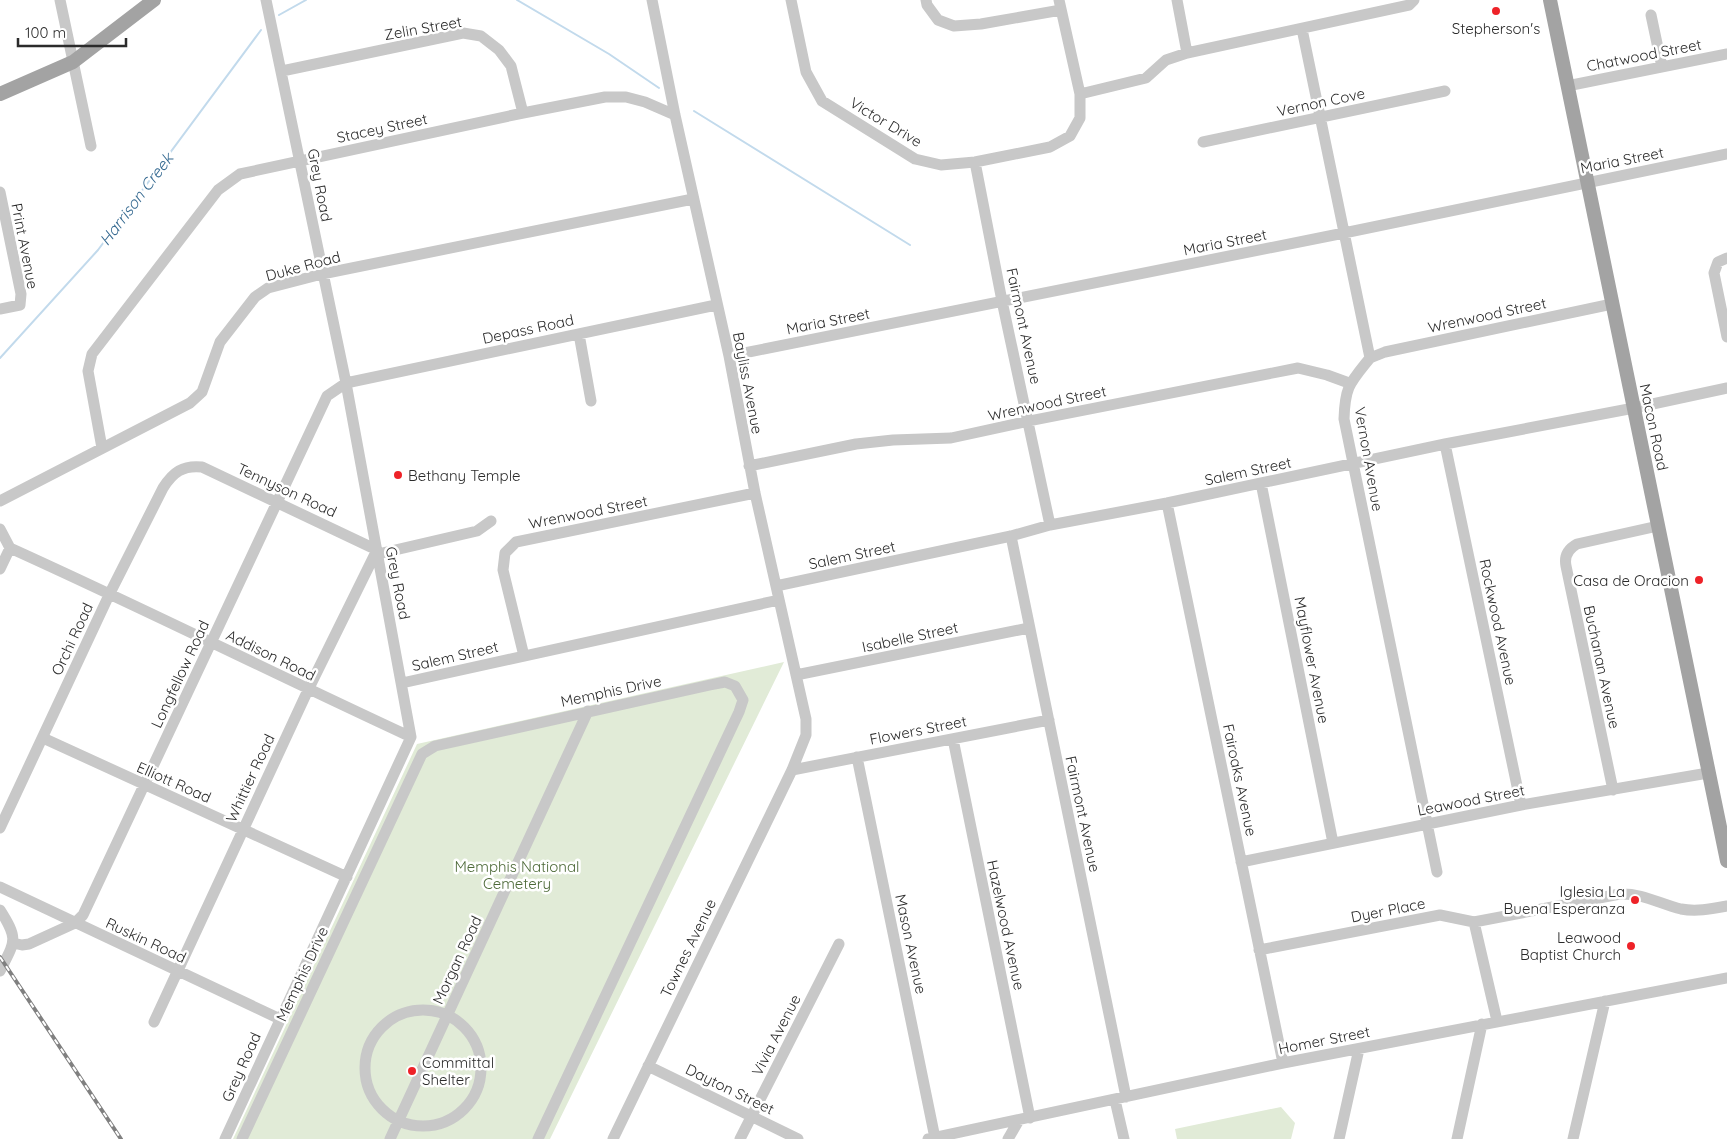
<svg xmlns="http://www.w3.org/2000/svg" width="1727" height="1139" viewBox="0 0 1727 1139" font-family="Quicksand,sans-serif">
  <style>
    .green { fill: #e1ebd7 }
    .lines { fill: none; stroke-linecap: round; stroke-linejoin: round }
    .stream { stroke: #c2daec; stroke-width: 2 }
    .minor { stroke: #c8c8c8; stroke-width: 11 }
    .major { stroke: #a3a3a3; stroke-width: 14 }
    .rail-casing { stroke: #808080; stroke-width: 4 }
    .rail { stroke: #fff; stroke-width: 2; stroke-dasharray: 5.5; stroke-linecap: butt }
    .poi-dot { fill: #ee2228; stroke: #fff; stroke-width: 2 }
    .labels { text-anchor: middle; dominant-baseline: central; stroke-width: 5; stroke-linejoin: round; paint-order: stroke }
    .street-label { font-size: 15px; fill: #2b2b2b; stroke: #fff }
    .poi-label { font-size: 15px; fill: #2b2b2b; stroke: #fff; text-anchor: end }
    .park-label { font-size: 15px; fill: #4c6937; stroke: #fff }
    .water-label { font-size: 16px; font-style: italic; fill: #366a91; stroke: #fff }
  </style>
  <rect width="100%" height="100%" fill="#fff"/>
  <!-- green -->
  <path class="green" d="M784,662L550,1139H233L417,744Z
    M1281,1107L1295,1123L1291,1139H1177L1175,1129Z"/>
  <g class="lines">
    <!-- stream -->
    <path class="stream" d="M517,0L609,54L659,88
      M279,15L306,0
      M694,111L910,245
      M0,358L98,250L261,30"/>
    <!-- minor -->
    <path class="minor" d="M60,0L91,146
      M791,0L806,72L822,101L915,159L941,165L975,162L1050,147L1070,136L1080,118V94L1059,0
      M926,0L927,5L938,20L954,26L981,24L1061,10
      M1177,0L1187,53
      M1651,15L1662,67
      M1302,29L1370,358C1350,383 1345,386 1344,419L1437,872
      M282,71L463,33L481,36L499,50L511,66L523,113
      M1567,86L1727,54
      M1080,94L1146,78L1166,60L1187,53L1409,5L1414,0
      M1203,142L1445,91
      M975,162L1002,301L1050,525
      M0,192L21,294L20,305L0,309
      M1727,258L1718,262L1714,273L1727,337
      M579,334L591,401
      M729,356L1344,233L1727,154
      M1370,358L1385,352L1612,304
      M1445,444L1521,805
      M102,448L88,371L92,354L218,190L240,174L523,113L605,97H626L645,102L675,115
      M749,466L856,444L893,440L951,438L1029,421L1298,368L1327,375L1349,383
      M1261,483L1333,843
      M0,501L190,403L202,392L220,342L255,297L268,288L322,274L693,199
      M1167,503L1283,1063
      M0,529L10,548L0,569
      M1011,536L1126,1097
      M10,548C145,609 277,675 411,737
      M378,554L477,531L491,521
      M776,586L1011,536L1050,525L1167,503L1445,444L1634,408L1727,388
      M524,656L503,570L505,553L516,542L755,493
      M796,675L1029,628
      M402,683L779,600
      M43,738L347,877
      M953,739L1030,1118
      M857,757L935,1138
      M792,770L1049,720
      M1613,790L1566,566C1564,556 1568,549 1577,544L1658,526
      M0,828L110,593L163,488C173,472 183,465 202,467L377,550L308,690L154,1022
      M1241,862L1521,805L1708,773
      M0,887L280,1019
      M0,910C19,940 15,941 0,971
      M1474,922L1497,1021
      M13,943L22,945L29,944L75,923L83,915L327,396L346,383L716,305
      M1259,950L1440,915L1474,922L1620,894C1642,893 1660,904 1681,909C1696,912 1711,909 1727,906
      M365 1068a58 58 0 1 1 116 0a58 58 0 1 1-116 0Z
      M648,1066L798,1139
      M1115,1100L1124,1139
      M225,1139L411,737L346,383L266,0
      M242,1139L422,754L435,746L710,685L725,682L735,686L743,700L739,712L538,1139
      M390,1139L588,711
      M613,1139L792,770L806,735V719L755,493L729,356L675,115L652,0
      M740,1139L839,944
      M928,1139L1283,1063L1727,978
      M1008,1139L1019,1120
      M1339,1139L1359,1049
      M1457,1139L1482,1024
      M1573,1139L1605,1001"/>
    <!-- major -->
    <path class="major" d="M1550,0L1727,861
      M0,94L73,62L154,0"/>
    <!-- rail casing -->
    <g class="rail-casing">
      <path id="rail" d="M0,957L121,1139"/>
    </g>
    <!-- rail -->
    <use href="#rail" class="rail"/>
  </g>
  <!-- markers -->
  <g class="poi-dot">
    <circle cx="1496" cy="11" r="5"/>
    <circle cx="398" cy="475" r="5"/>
    <circle cx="1699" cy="580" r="5"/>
    <circle cx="1635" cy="900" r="5"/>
    <circle cx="1631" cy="946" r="5"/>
    <circle cx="412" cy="1071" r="5"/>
  </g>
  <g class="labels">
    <!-- street labels -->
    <g class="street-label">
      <text transform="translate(423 28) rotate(-10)">Zelin Street</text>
      <text transform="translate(1644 55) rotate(-11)">Chatwood Street</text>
      <text transform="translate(1321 102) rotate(-12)">Vernon Cove</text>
      <text transform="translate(886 122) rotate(31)">Victor Drive</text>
      <text transform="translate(382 128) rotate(-12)">Stacey Street</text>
      <text transform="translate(1622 160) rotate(-11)">Maria Street</text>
      <text transform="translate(320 185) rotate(79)">Grey Road</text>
      <text transform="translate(1225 242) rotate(-11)">Maria Street</text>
      <text transform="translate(25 246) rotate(79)">Print Avenue</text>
      <text transform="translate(303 266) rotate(-15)">Duke Road</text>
      <text transform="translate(1487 315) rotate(-12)">Wrenwood Street</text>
      <text transform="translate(828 321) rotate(-11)">Maria Street</text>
      <text transform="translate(1024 326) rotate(78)">Fairmont Avenue</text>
      <text transform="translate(528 329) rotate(-12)">Depass Road</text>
      <text transform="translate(748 383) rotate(79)">Bayliss Avenue</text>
      <text transform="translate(1047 403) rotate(-12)">Wrenwood Street</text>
      <text transform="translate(1654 427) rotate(78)">Macon Road</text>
      <text transform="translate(1369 459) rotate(80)">Vernon Avenue</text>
      <text transform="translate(1248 471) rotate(-12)">Salem Street</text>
      <text transform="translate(287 490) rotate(25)">Tennyson Road</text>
      <text transform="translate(588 512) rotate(-11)">Wrenwood Street</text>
      <text transform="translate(852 555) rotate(-12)">Salem Street</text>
      <text transform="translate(398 583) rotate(79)">Grey Road</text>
      <text transform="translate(1498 622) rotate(78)">Rockwood Avenue</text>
      <text transform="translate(910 637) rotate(-12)">Isabelle Street</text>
      <text transform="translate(72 639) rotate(-65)">Orchi Road</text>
      <text transform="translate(271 655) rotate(26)">Addison Road</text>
      <text transform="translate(455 656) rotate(-13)">Salem Street</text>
      <text transform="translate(1312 660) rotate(79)">Mayflower Avenue</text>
      <text transform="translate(1602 667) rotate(78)">Buchanan Avenue</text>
      <text transform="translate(180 674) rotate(-65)">Longfellow Road</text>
      <text transform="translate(611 691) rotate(-12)">Memphis Drive</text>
      <text transform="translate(918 730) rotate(-11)">Flowers Street</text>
      <text transform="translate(250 778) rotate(-65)">Whittier Road</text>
      <text transform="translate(1240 780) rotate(78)">Fairoaks Avenue</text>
      <text transform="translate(174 782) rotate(24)">Elliott Road</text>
      <text transform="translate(1471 800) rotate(-11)">Leawood Street</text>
      <text transform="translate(1083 814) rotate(78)">Fairmont Avenue</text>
      <text transform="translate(1388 910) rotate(-11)">Dyer Place</text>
      <text transform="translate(1006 925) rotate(78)">Hazelwood Avenue</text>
      <text transform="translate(146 940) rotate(25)">Ruskin Road</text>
      <text transform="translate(911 944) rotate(78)">Mason Avenue</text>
      <text transform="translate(688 948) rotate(-64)">Townes Avenue</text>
      <text transform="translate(457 960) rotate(-65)">Morgan Road</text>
      <text transform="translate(302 974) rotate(-65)">Memphis Drive</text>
      <text transform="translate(776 1035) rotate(-63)">Vivia Avenue</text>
      <text transform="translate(1324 1040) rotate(-11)">Homer Street</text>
      <text transform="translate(241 1067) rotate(-66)">Grey Road</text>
      <text transform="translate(730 1089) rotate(26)">Dayton Street</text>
    </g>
    <!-- poi labels -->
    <g class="poi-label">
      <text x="1496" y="28" text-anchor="middle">Stepherson's</text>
      <text x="408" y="475" text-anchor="start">Bethany Temple</text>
      <text x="1689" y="580">Casa de Oracion</text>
      <text x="1625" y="891">Iglesia La<tspan x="1625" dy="17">Buena Esperanza</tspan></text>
      <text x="1621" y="937">Leawood<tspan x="1621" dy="17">Baptist Church</tspan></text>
      <text x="422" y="1062" text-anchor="start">Committal<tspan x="422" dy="17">Shelter</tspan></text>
    </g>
    <!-- park labels -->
    <g class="park-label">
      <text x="517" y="866">Memphis National<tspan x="517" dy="17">Cemetery</tspan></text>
    </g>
    <!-- water labels -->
    <g class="water-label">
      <text transform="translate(136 199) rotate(-53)">Harrison Creek</text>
    </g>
  </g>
  <!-- scale -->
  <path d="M18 38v8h108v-8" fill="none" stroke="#2b2b2b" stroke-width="2.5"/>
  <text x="25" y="38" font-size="15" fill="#2b2b2b" stroke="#ffffff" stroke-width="4" paint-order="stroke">100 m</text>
</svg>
